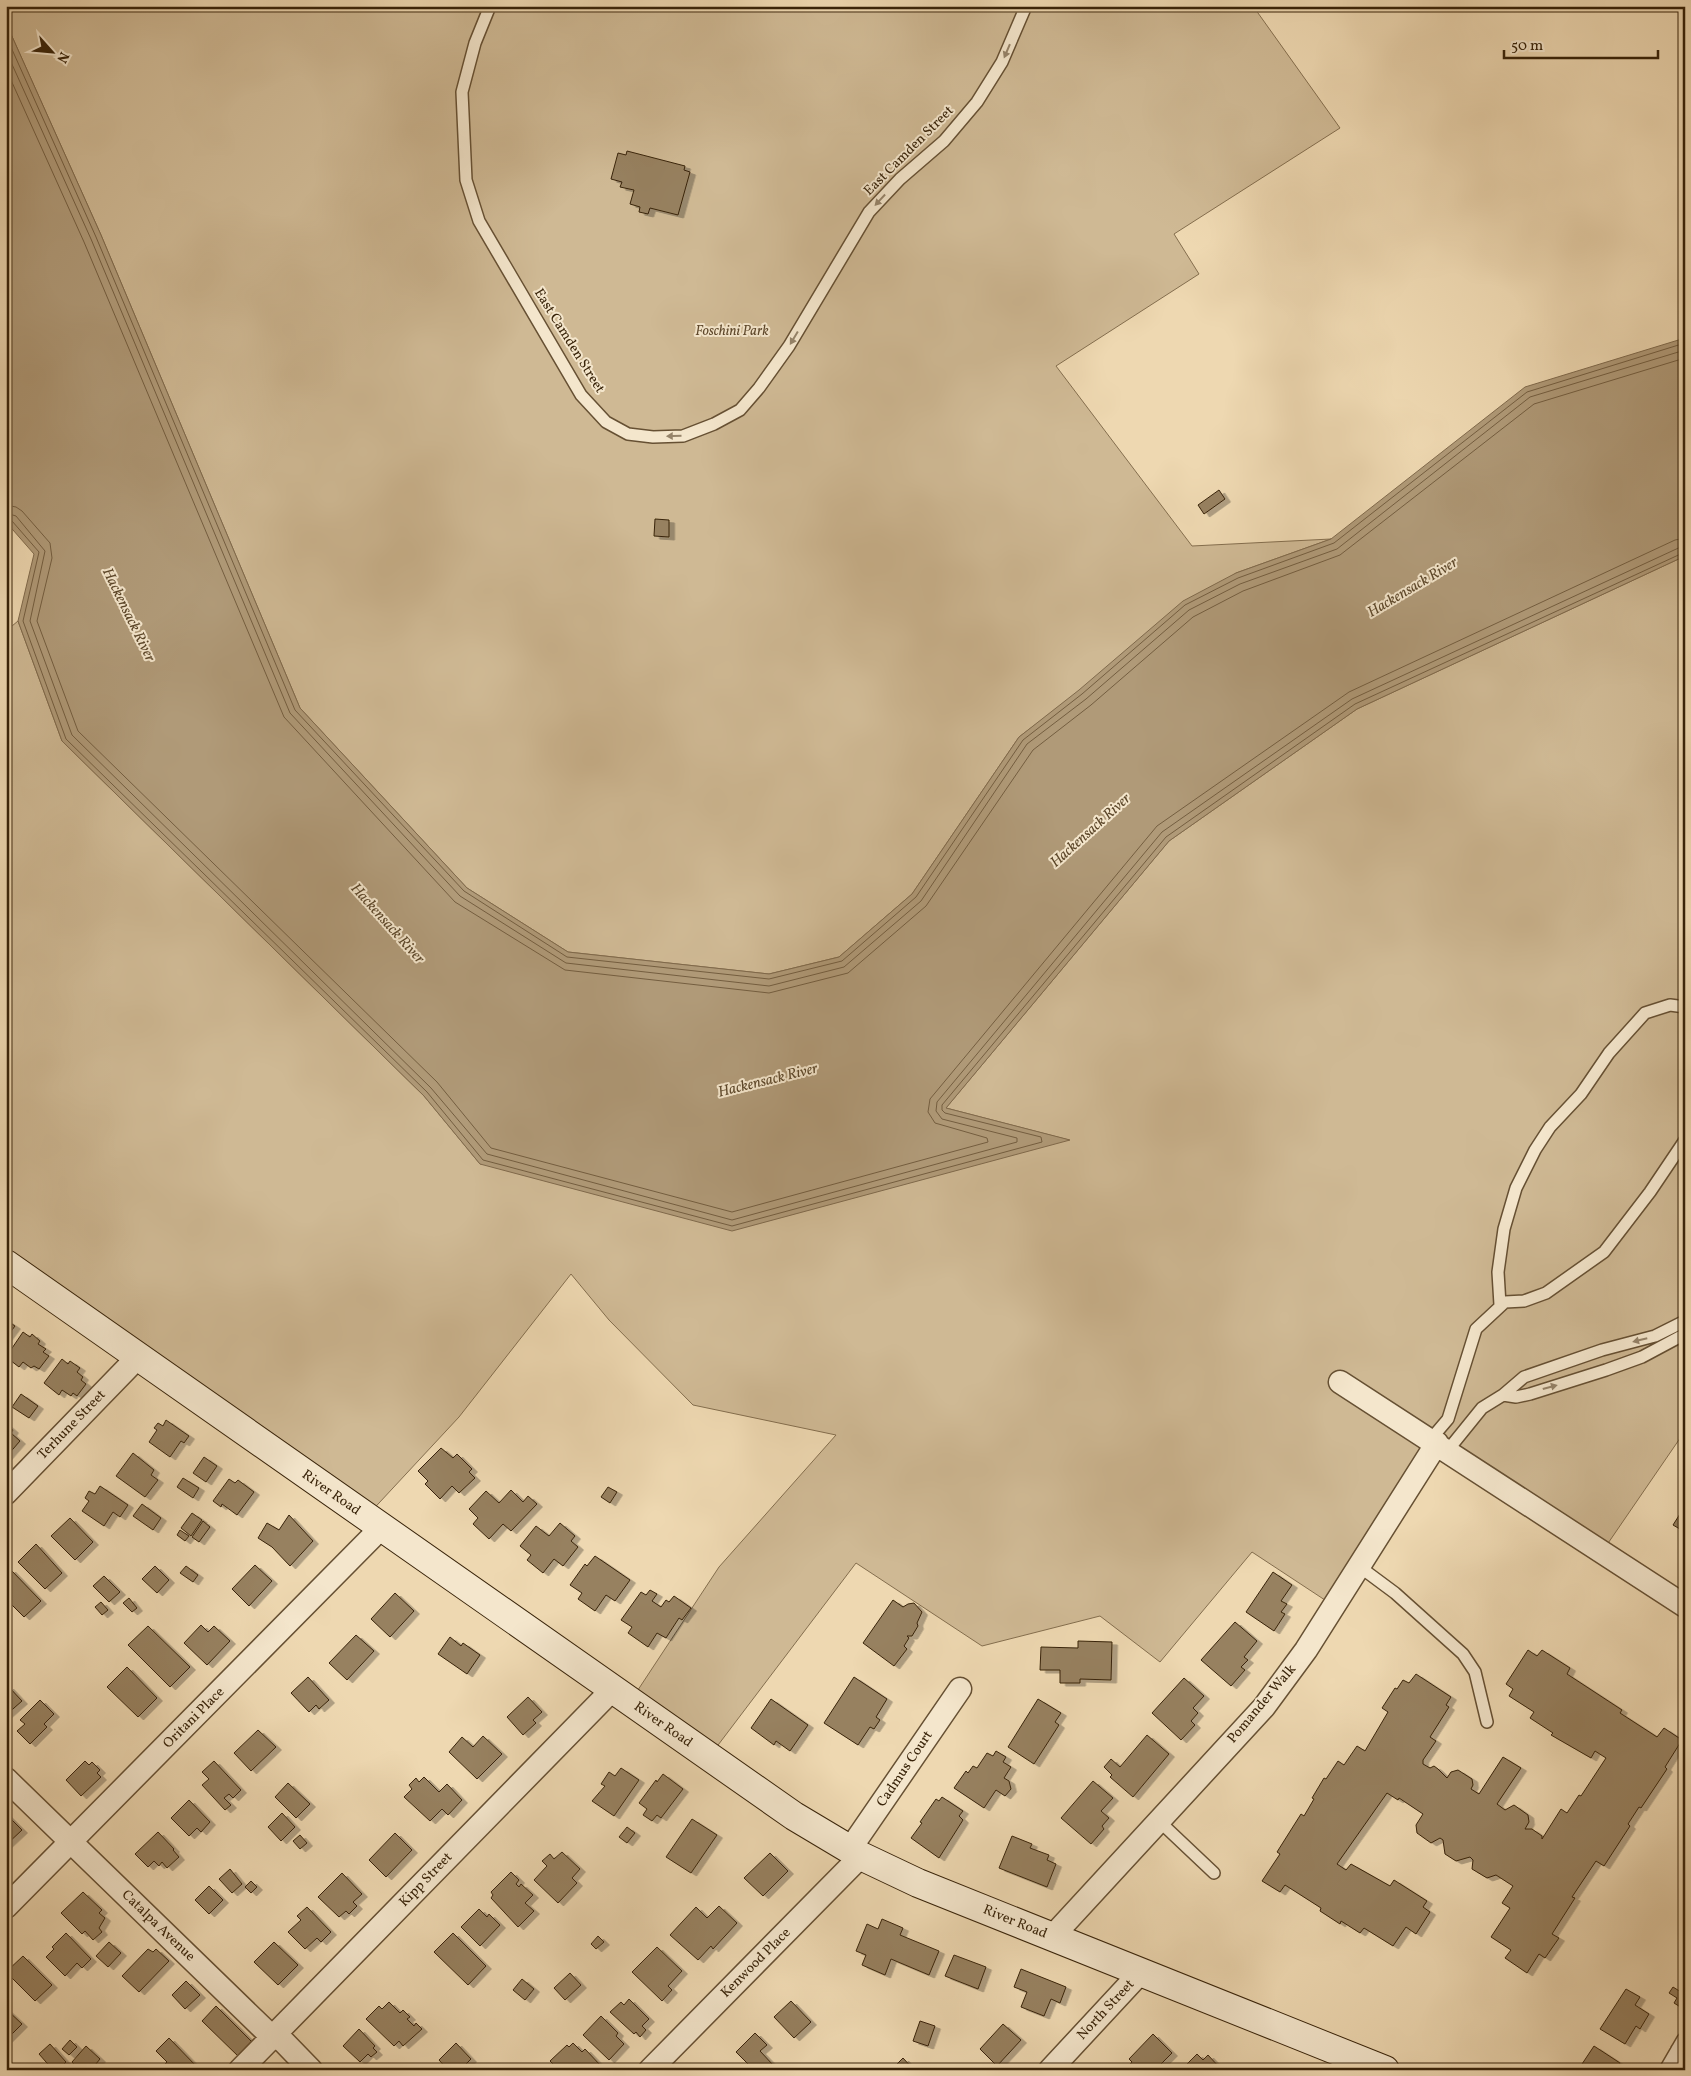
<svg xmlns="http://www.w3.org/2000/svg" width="1691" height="2076" viewBox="0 0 1691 2076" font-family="Vollkorn,serif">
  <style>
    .green { fill: #cfb994; stroke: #846e4e }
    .water { fill: #b09a78; stroke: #806a4c }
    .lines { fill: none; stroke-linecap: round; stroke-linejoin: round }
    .shore { stroke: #745e40; stroke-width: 1 }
    .building { fill: #978160; stroke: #382309; filter: url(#shadow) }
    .service-casing { stroke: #665033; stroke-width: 14 }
    .minor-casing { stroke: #665033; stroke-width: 25 }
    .secondary-casing { stroke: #382309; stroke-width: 30 }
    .service { stroke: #f4e6cc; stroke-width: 11 }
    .minor { stroke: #f4e6cc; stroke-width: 22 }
    .secondary { stroke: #f4e6cc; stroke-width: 28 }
    .oneway { fill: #96846a }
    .labels { text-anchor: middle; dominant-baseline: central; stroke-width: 4; stroke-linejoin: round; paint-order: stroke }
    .street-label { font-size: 14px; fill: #382309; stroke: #f4e6cc }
    .park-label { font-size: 14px; font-style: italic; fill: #5e482c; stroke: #f4e6cc }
    .water-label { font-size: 15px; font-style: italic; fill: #5c472a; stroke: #f4e6cc }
  </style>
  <defs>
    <filter id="shadow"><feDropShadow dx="5.5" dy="3" stdDeviation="0" flood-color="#0004"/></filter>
  </defs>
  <rect width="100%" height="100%" fill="#eed8b1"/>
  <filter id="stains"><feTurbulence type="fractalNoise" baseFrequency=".004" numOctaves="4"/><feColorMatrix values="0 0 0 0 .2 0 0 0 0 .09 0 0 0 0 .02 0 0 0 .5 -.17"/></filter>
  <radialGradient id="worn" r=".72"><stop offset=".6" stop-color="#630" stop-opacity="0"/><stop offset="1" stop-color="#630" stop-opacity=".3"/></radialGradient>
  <!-- green -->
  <path class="green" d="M6,6H1253L1340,128L1174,234L1199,274L1056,366L1192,546L1331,539L1236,573L1019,737L912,894L839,957L769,974L568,952L467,888L300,708L101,235L6,23Z
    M1685,556V1431L1602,1552L1437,1443L1334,1606L1252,1552L1160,1662L1100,1616L982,1646L856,1563L709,1757L630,1702L719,1567L836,1435L693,1405L609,1320L571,1274L459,1417L366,1517L6,1264V631L18,621L62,741L424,1096L480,1164L1069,1140L946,1108L1169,841L1357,709Z"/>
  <!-- water -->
  <path class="water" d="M6,23L101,235L300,708L467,888L568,952L769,974L839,957L912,894L1019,737L1079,690L1183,601L1236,573L1331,539L1525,387L1685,338V556L1357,709L1169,841L946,1108L1070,1140L732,1231L480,1164L424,1096L62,741L18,621L34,554L6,522Z"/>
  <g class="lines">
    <!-- shore -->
    <path class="shore" d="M6,36L96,237L295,710L464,891L567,957L769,979L842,961L916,897L1023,740L1082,694L1185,605L1238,578L1334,543L1527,392L1685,343
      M6,51L91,239L290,713L460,896L566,963L769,986L844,967L921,901L1027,744L1086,699L1189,610L1240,584L1337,549L1530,397L1685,350
      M6,69L84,242L284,717L455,902L565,970L769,993L848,973L926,906L1033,750L1091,705L1193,617L1243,591L1340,555L1534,404L1685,358
      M6,505L16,507L22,511L50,543L52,558L37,621L78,731L437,1082L491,1148L732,1212L988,1142L987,1138L935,1123L928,1112L930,1099L1157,826L1349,692L1675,540L1685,538
      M6,513L16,516L45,551L30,621L72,735L431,1088L487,1154L732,1220L1017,1142V1138L942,1119L936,1111L937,1102L1162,832L1352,699L1685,545
      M6,519L12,521L39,552L23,621L66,739L427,1092L483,1160L732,1226L1042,1142L1041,1137L945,1113L942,1110V1105L1166,837L1355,704L1685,552"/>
  </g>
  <!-- building -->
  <path class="building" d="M627,151L685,166L684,170L690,172L678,215L650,208L648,214L639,212L640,207L630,204L634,190L620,187L622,182L611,179L618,153L626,155Z
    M1219,490L1225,499L1204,514L1198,505Z
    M655,519L669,520V537L654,536Z
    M6,1320L15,1326L6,1338Z
    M23,1332L30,1337L32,1334L40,1341L38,1344L46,1349L43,1352L49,1356L39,1369L34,1366L31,1368L23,1362L19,1367L6,1357Z
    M62,1359L68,1364L70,1361L80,1368L77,1372L83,1377L81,1380L86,1384L77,1396L73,1393L71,1396L62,1390L59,1395L44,1383Z
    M21,1394L38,1406L29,1418L12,1407Z
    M166,1420L189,1436L184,1443L181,1441L170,1457L149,1442L157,1430L154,1428L158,1423L163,1426Z
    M6,1424L13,1430L11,1433L20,1441L6,1457Z
    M441,1448L453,1458L457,1454L472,1469L469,1472L475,1478L459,1493L452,1486L440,1499L425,1484L428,1481L418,1471Z
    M133,1453L154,1470L151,1475L158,1480L145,1497L116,1476Z
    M204,1457L217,1466L206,1482L193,1473Z
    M183,1478L199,1488L193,1498L177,1487Z
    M229,1479L235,1483L238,1480L254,1492L237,1515L222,1504L221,1507L213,1501Z
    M100,1486L128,1505L120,1517L113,1512L104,1526L82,1511L89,1501L85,1498L89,1491L95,1494Z
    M608,1487L617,1492L610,1503L601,1497Z
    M511,1490L523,1502L528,1496L537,1504L511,1531L503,1524L489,1539L473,1524L478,1518L469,1509L486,1491L499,1503Z
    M142,1504L161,1518L153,1530L133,1516Z
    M1685,1506V1532L1673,1525Z
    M192,1513L202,1520L191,1536L181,1528Z
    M289,1515L313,1541L290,1566L272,1547L258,1538L267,1523L279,1530Z
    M70,1518L93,1542L75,1560L51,1536Z
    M203,1521L210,1527L199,1542L192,1537Z
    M560,1523L575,1536L571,1541L578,1547L563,1566L554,1559L543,1573L527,1560L531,1555L520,1546L536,1526L549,1536Z
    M180,1530L189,1536L185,1541L177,1535Z
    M36,1544L62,1573L45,1589L18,1562Z
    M595,1556L630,1580L615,1601L606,1595L595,1611L578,1599L582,1593L570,1585L585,1564L587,1566Z
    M255,1565L272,1581L249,1606L232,1589Z
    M155,1566L169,1580L157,1593L142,1579Z
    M186,1566L198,1575L193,1582L180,1573Z
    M10,1569L41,1601L24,1617L6,1599V1573Z
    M1273,1572L1292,1585L1281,1601L1287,1604L1281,1612L1285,1614L1274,1631L1246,1612Z
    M104,1576L120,1592L109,1602L93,1586Z
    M650,1590L657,1594L652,1601L661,1607L666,1600L669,1602L674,1596L691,1608L682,1620L679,1618L666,1638L657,1633L648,1647L628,1633L632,1627L621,1620L641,1592L646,1595Z
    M395,1593L414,1611L390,1637L371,1619Z
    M129,1598L137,1608L132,1612L123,1603Z
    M893,1600L903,1607L908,1604L914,1603L922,1612L917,1623L918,1626L912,1636H907L909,1638L904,1646L907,1649L894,1666L863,1643Z
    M101,1602L108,1610L102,1615L95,1607Z
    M1235,1622L1257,1641L1244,1657L1248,1660L1241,1667L1245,1670L1231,1686L1201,1660Z
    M201,1625L208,1632L214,1626L230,1641L207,1665L184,1643Z
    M148,1626L190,1667L170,1687L128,1645Z
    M356,1635L374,1651L347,1680L329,1663Z
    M450,1637L461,1646L463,1643L480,1655L467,1674L438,1654Z
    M1078,1641L1112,1642L1111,1680L1080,1679V1683H1060V1670H1040L1041,1647L1078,1648Z
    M1528,1650L1537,1656L1542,1650L1570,1668L1567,1674L1622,1710L1620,1713L1657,1737L1664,1728L1682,1740L1665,1767L1667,1769L1641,1808L1639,1807L1628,1824L1630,1826L1604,1866L1596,1861L1572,1897L1575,1898L1552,1934L1559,1938L1545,1958L1539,1954L1527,1973L1505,1958L1511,1950L1491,1937L1510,1908L1502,1903L1513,1886L1496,1875L1487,1878L1472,1869L1473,1860L1470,1857L1456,1861L1445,1854L1443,1840L1440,1838L1431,1843L1417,1833L1416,1825L1423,1814L1399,1798L1398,1800L1387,1793L1337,1864L1346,1870L1351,1864L1390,1886L1394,1880L1427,1901L1423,1907L1430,1912L1416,1934L1406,1927L1393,1946L1364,1928L1360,1933L1341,1921L1340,1924L1320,1911L1321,1908L1285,1885L1280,1892L1262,1881L1280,1854L1277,1852L1301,1814L1304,1816L1314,1799L1312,1798L1324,1778L1326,1779L1338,1761L1344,1765L1357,1746L1365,1751L1388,1712L1382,1708L1395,1688L1397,1689L1403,1680L1409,1683L1416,1674L1451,1697L1446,1705L1449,1707L1430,1737L1436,1741L1423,1760V1764L1430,1768L1434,1766L1438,1769L1447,1778L1451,1772L1458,1770L1472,1779L1473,1785L1471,1789L1479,1794L1503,1757L1521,1768L1497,1804L1505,1810L1514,1805L1528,1815L1529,1822L1525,1829H1532L1542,1836V1839L1561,1809L1567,1813L1579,1795L1581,1796L1606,1758L1595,1751L1591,1758L1551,1735L1553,1733L1530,1718L1534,1712L1509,1696L1513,1689L1506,1684Z
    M127,1667L157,1698L138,1717L107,1687Z
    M308,1677L329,1700L319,1709L316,1705L309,1712L291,1693Z
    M854,1677L887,1699L876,1717L880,1720L874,1729L870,1727L858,1745L824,1723Z
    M1184,1678L1204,1696L1193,1708L1198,1713L1191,1721L1195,1725L1181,1740L1152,1713Z
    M8,1686L22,1701L6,1715V1688Z
    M528,1697L542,1712L533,1720L536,1723L523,1735L507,1717Z
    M771,1699L808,1725L790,1751L776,1741L774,1745L751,1728Z
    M1038,1699L1061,1713L1055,1722L1059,1725L1034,1764L1008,1747Z
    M40,1700L54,1714L44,1724L47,1727L30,1744L17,1731L25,1724L20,1720Z
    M258,1730L276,1747L251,1771L234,1753Z
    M1147,1735L1169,1754L1133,1797L1110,1777L1112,1775L1104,1767L1111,1759L1120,1767Z
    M483,1736L502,1754L477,1779L449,1752L462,1737L473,1747Z
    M996,1751L1006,1757L1003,1762L1011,1767L1004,1778L1009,1781L1011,1789L1005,1796L996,1790L984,1808L954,1788L966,1771L968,1773L973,1766L977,1768L987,1753L993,1756Z
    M85,1761L89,1765L92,1762L100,1770L97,1773L101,1777L81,1796L66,1780Z
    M214,1761L241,1790L233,1798L229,1794L224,1798L231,1805L225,1810L202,1785L209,1779L202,1772Z
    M621,1768L639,1780L614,1816L592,1801L605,1786L601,1784L609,1772L615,1776Z
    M663,1774L683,1789L661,1818L657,1815L652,1821L643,1815L647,1809L639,1803L656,1780L657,1782Z
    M424,1777L439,1792L447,1784L462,1800L448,1815L442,1809L430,1821L404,1797L412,1789L409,1785L416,1778L419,1782Z
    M1093,1781L1113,1798L1101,1811L1109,1818L1102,1826L1104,1829L1091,1844L1061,1818Z
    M288,1783L310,1804L296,1818L275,1797Z
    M942,1797L963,1811L959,1816L963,1820L939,1858L911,1838L922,1823L920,1822L936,1799L939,1801Z
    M189,1800L210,1822L201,1832L197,1828L189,1836L171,1818Z
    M282,1813L295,1827L281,1841L268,1827Z
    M6,1814L22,1830L6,1845Z
    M692,1819L717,1835L691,1873L666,1857Z
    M627,1827L635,1833L627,1843L619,1837Z
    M158,1832L174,1849L173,1850L179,1857L167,1868L162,1862L159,1866L154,1861L148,1867L135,1854Z
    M395,1833L412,1850L386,1877L369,1860Z
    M300,1835L307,1843L300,1849L293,1841Z
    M1012,1836L1032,1844L1030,1848L1049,1855L1047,1860L1056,1864L1047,1887L999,1868Z
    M562,1852L580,1869L572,1878L577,1883L558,1903L534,1880L547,1866L542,1861L550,1854L554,1859Z
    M770,1853L788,1871L763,1896L744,1878Z
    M230,1869L242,1884L232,1893L219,1879Z
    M511,1872L519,1880L516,1884L519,1887L521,1884L533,1895L525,1903L534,1911L518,1927L491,1898L493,1895L491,1892Z
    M342,1873L362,1894L353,1902L357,1906L349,1914L346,1911L339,1917L318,1897Z
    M251,1881L257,1887L251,1893L245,1887Z
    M209,1886L223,1900L209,1914L195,1900Z
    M83,1892L102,1910L99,1913L105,1918L99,1928L102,1932L93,1940L85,1931L82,1934L61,1913Z
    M719,1906L737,1923L713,1949L711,1946L698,1960L670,1935L696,1907L707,1918Z
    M307,1907L331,1932L321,1942L317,1938L305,1949L288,1932L301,1920L297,1916Z
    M479,1909L487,1917L489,1914L500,1925L480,1946L461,1927Z
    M882,1919L903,1928L900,1935L939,1951L929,1975L891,1959L885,1975L862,1965L866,1955L856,1951L867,1924L878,1929Z
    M66,1933L91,1959L82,1968L77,1963L65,1976L46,1957L54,1949L52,1947Z
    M453,1933L486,1966L468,1985L434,1952Z
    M598,1936L604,1942L596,1949L591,1944Z
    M109,1942L121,1953L108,1967L96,1956Z
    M274,1942L298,1965L278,1985L254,1962Z
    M657,1947L682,1971L668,1986L672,1990L662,2001L632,1972Z
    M148,1949L153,1952L156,1949L169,1961L139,1992L122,1976Z
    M954,1955L986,1967L978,1989L945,1976Z
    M23,1956L52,1985L35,2001L6,1972Z
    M1021,1969L1066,1987L1060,2003L1051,1999L1044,2016L1021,2007L1027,1992L1014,1987Z
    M570,1973L581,1985L565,2000L554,1988Z
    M522,1979L534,1989L525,2000L513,1990Z
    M186,1981L200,1995L185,2009L172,1995Z
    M1673,1987L1681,1992L1685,1987V2010L1674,2003L1677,1998L1669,1993Z
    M1626,1989L1640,1997L1635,2005L1649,2014L1640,2029L1636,2026L1625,2044L1600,2029Z
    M629,1999L649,2019L642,2026L646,2030L640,2037L636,2032L634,2034L610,2012L621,2002L624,2005Z
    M791,2001L811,2022L794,2038L774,2017Z
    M389,2002L400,2013L403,2010L410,2017L407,2019L414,2026L416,2023L422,2029L403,2046L399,2041L394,2046L366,2019L379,2006L382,2009Z
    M216,2006L254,2044L240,2058L202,2021Z
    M6,2009L22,2024L6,2040Z
    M601,2016L618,2033L616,2036L624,2044L609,2060L583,2035Z
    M920,2021L935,2026L928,2046L913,2041Z
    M1003,2024L1021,2040L997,2066L980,2049Z
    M359,2029L375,2046L373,2048L377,2052L371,2057L368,2054L360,2062L343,2046Z
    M755,2033L767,2045L760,2051L774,2066L770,2070H754L736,2052Z
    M1153,2034L1172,2053L1155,2070H1125L1132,2062L1129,2059Z
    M169,2038L199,2069L198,2070H159L167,2062L156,2051Z
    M70,2040L77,2047L69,2055L62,2049Z
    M456,2043L471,2059L460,2070H448L439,2060Z
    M573,2043L582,2052L585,2049L602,2067L599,2070H577L573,2066L569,2070H559L550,2061L567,2045L569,2047Z
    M50,2044L66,2062L58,2070H53L39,2054Z
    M86,2046L100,2059L91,2070H79L72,2062Z
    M1594,2046L1620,2063L1616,2070H1578Z
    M1197,2054L1203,2060L1208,2055L1220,2068L1181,2070Z
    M903,2058L914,2070L893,2068Z"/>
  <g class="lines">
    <!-- service casing -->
    <g class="service-casing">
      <path id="service" d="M490,6L475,43L462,92L466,180L479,221L581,395L606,422L628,434L653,437L683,436L714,424L740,410L759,388L789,346L869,212L900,179L944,141L977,102L1002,62L1026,6
        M1500,1305L1498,1272L1504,1229L1516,1188L1535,1150L1550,1127L1581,1094L1609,1053L1645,1013L1670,1005L1685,1007
        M1503,1395L1516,1397L1530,1394L1606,1370L1642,1357L1685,1334
        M1431,1439L1448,1419L1476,1329L1505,1302L1524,1301L1546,1293L1604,1252L1650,1192L1685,1140
        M1448,1450L1482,1408L1503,1395L1524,1377L1602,1350L1655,1336L1685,1321
        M1360,1567L1395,1593L1463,1654L1475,1672L1487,1722
        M1159,1821L1214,1873
        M1677,2049L1679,2070
        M1665,2070L1683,2039"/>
    </g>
    <!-- minor casing -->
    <g class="minor-casing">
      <path id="minor" d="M1340,1382L1685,1606
        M6,1493L138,1357
        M6,1779L272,2037L281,2039L311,2070
        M850,1849L960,1689
        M6,1907L381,1528
        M1052,1937L1264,1707L1306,1650L1437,1443
        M240,2070L612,1690
        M650,2070L861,1856
        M1050,2070L1141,1972"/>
    </g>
    <!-- secondary casing -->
    <g class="secondary-casing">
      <path id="secondary" d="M6,1264L794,1816L861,1856L918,1883L1385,2070"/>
    </g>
    <!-- service -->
    <use href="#service" class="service"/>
    <!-- minor -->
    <use href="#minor" class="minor"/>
    <!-- secondary -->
    <use href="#secondary" class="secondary"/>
  </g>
  <!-- one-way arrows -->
  <defs><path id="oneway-solid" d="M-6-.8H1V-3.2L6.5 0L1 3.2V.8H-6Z" transform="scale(1.25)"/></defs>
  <g class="oneway">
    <use href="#oneway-solid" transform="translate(1007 51) rotate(113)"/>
    <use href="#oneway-solid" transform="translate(880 200) rotate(133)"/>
    <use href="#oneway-solid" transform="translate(794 338) rotate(121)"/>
    <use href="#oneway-solid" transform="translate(674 436) rotate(179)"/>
    <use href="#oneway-solid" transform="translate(1640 1340) rotate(166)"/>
    <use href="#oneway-solid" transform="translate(1550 1387) rotate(-15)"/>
  </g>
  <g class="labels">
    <!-- street labels -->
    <g class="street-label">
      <text transform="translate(909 151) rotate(-45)">East Camden Street</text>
      <text transform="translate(569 341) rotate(58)">East Camden Street</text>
      <text transform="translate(72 1425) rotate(-46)">Terhune Street</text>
      <text transform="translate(331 1493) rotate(35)">River Road</text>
      <text transform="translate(1262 1704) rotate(-50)">Pomander Walk</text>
      <text transform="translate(194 1718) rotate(-45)">Oritani Place</text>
      <text transform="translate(663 1725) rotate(35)">River Road</text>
      <text transform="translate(905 1769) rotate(-56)">Cadmus Court</text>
      <text transform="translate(426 1880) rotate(-46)">Kipp Street</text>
      <text transform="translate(1015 1922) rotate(22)">River Road</text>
      <text transform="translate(158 1926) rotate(44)">Catalpa Avenue</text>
      <text transform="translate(756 1963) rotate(-45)">Kenwood Place</text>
      <text transform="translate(1106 2010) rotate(-47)">North Street</text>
    </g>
    <!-- park labels -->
    <g class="park-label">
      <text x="732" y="331">Foschini Park</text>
    </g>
    <!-- water labels -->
    <g class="water-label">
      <text transform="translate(1413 588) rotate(-31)">Hackensack River</text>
      <text transform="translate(128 615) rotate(64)">Hackensack River</text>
      <text transform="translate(1091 831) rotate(-42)">Hackensack River</text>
      <text transform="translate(387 924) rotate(48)">Hackensack River</text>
      <text transform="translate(768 1081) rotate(-14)">Hackensack River</text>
    </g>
  </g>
  <!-- margin -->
  <rect width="1691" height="2076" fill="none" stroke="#eed8b1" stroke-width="25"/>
  <rect x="8" y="8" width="1676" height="2061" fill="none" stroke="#382309" stroke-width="2.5"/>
  <rect x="12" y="12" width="1666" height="2051" fill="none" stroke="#382309"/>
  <!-- north arrow -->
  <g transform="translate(52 52) rotate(117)" stroke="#f4e6cc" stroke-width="4" paint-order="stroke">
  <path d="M0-4L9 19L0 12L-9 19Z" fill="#382309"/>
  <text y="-8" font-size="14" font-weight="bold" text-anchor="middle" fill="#382309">N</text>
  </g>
  <!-- scale -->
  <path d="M1504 50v8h154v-8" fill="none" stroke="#382309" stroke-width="2.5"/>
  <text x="1511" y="50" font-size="15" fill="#382309" stroke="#f4e6cc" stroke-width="4" paint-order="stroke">50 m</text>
  <rect width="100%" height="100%" filter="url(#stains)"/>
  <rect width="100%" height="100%" fill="url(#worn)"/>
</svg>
